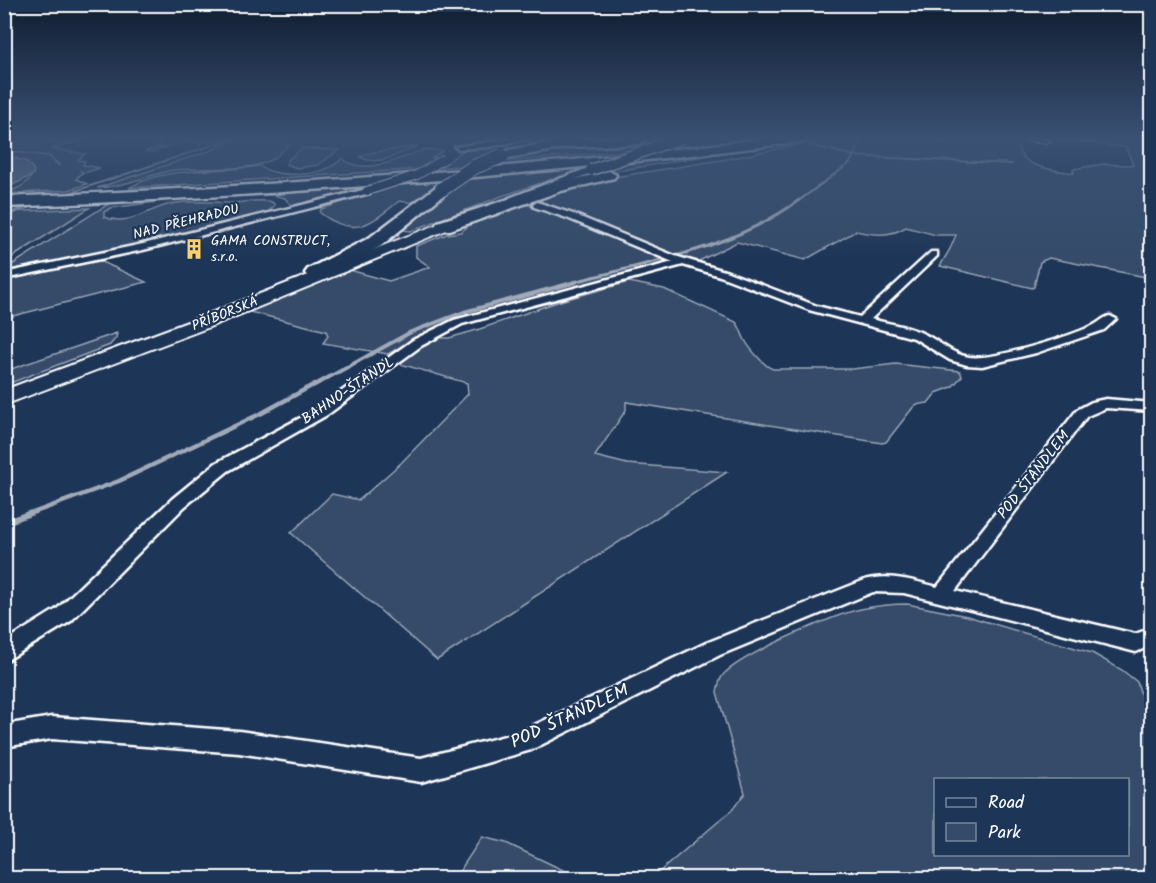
<svg xmlns="http://www.w3.org/2000/svg" width="1156" height="883" viewBox="0 0 1156 883" font-family="Kalam,sans-serif">
  <style>
    .green { fill: #364b69; stroke: #9aa5b4; stroke-width: 1.5; fill-rule: evenodd }
    .water { fill: #617289; stroke: #a0aab8; stroke-width: 1.5 }
    .lines { fill: none; stroke-linecap: round; stroke-linejoin: round }
    .stream-far4 { stroke: #a0aab8; stroke-width: 2 }
    .stream-far3 { stroke: #a0aab8; stroke-width: 3 }
    .stream-far2 { stroke: #a0aab8; stroke-width: 4 }
    .stream-far1 { stroke: #a0aab8; stroke-width: 4.5 }
    .stream { stroke: #a0aab8; stroke-width: 6 }
    .street-casing { stroke: #fff; stroke-width: 5 }
    .secondary-casing { stroke: #fff; stroke-width: 5 }
    .primary-casing { stroke: #fff; stroke-width: 4 }
    .highway-casing { stroke: #fff; stroke-width: 5 }
    .street { fill: #1d3557; fill-rule: evenodd }
    .secondary { fill: #1d3557; fill-rule: evenodd }
    .primary { fill: #1d3557; fill-rule: evenodd }
    .highway { fill: #1d3557; fill-rule: evenodd }
    .street-bridge-casing { stroke: #fff; stroke-width: 10; stroke-linecap: butt }
    .secondary-bridge-casing { stroke: #fff; stroke-width: 13; stroke-linecap: butt }
    .highway-bridge-casing { stroke: #fff; stroke-width: 16; stroke-linecap: butt }
    .street-bridge { stroke: #1d3557; stroke-width: 8 }
    .secondary-bridge { stroke: #1d3557; stroke-width: 10 }
    .highway-bridge { stroke: #1d3557; stroke-width: 14 }
    .labels { text-anchor: middle; dominant-baseline: central; stroke-width: 4.5; stroke-linejoin: round; paint-order: stroke }
    .far-street-label { font-size: 14px; fill: #fff; stroke: #1d3557 }
    .far-poi-label { font-size: 14px; fill: #fff; stroke: #1d3557; text-anchor: start }
    .street-label { font-size: 15px; fill: #fff; stroke: #1d3557 }
    .near-street-label { font-size: 18px; fill: #fff; stroke: #1d3557 }
  </style>
  <rect width="100%" height="100%" fill="#1d3557"/>
  <filter id="ink" filterUnits="userSpaceOnUse"><feTurbulence type="fractalNoise" baseFrequency=".0167" numOctaves="2"/><feDisplacementMap in="SourceGraphic" scale="12" xChannelSelector="R" yChannelSelector="G"/><feConvolveMatrix kernelMatrix="1 2 1 2 8 2 1 2 1" color-interpolation-filters="sRGB"/></filter>
  <g filter="url(#ink)">
    <!-- green -->
    <path class="green" d="M4,137H63L49,141C63,147 78,137 93,137L52,149L85,154L78,160L85,161L83,165L100,168L84,173L81,171L82,173L76,179L87,184L69,190L5,194C17,188 30,185 34,170L17,158L5,157Z
      M115,137H233L202,143L185,141L152,152L145,151L161,147L158,146L159,143Z
      M240,137L285,139L289,144C285,148 280,153 276,157C252,174 203,166 174,170C147,175 124,187 97,188L212,150Z
      M542,137H674L593,139L470,165L439,168L464,150Z
      M840,137L849,140L866,137H925C931,139 945,145 953,142C956,141 957,137 960,137C974,134 1005,140 1018,144C1018,168 1055,170 1074,173L1073,169L1103,164L1133,165L1126,147L1029,137H1151V278L1049,258L1040,262L1034,287L1032,288L940,266L950,249L956,235H936L906,227C890,237 874,235 856,231L805,260L737,242L695,263L673,257L609,228L543,204L542,201L535,202L529,200L602,179L721,160Z
      M623,141H662L637,150L490,163L533,151Z
      M781,143L599,174V172L630,161Z
      M418,146C401,153 377,167 360,157L368,153Z
      M302,148L339,150L318,165L297,168L286,164L288,160Z
      M425,149L443,151L432,158H440L422,169L129,188C167,165 218,173 260,166C278,179 327,177 342,158C363,178 406,156 425,149Z
      M584,165L585,168L502,196L411,231L402,230L468,176Z
      M443,178L414,203L399,201C370,224 355,239 320,213L321,209L412,180Z
      M385,183L296,205L290,204L285,198L273,195L179,199L111,208L104,212V217C128,227 148,209 171,204C190,200 212,202 230,203C245,203 258,198 272,202L275,205L269,211L132,247L5,273V269L113,201Z
      M525,204L582,222L667,259L663,264L477,313L433,328L388,354L323,343L328,336L326,331L242,310L346,269L389,281L430,267L416,257V246L447,234L461,232C473,220 482,221 499,215C508,212 512,206 525,204Z
      M89,208L11,258L5,261V212Z
      M98,260L146,282L5,318V280Z
      M629,282L664,289L736,322C741,328 741,333 745,340C749,348 765,367 773,369H852L896,364L960,371L962,376L952,387L936,393L928,403L915,405L886,442L882,443L626,402V410L595,456L627,464L727,472L437,660L291,533L332,494L359,500L401,463L468,394L467,383L397,363L435,338H449L480,329L560,301Z
      M117,333L116,338L110,345L5,385V371Z
      M907,604L967,616L1092,653L1122,670L1137,682L1142,698L1151,671V878H652L732,810L745,793L717,692C718,686 719,680 723,675C741,655 833,615 861,609C876,606 892,604 907,604ZM936,780H1128V854H936Z
      M482,837L506,843L580,878H455Z"/>
    <!-- water -->
    <path class="water" d="M5,157L26,161L34,170L33,175L5,189Z"/>
    <g class="lines">
      <!-- stream-far4 -->
      <path class="stream-far4" d="M810,145L855,156
        M15,152L49,156L59,165
        M855,156L1012,164
        M60,196L237,137
        M797,202L850,163L863,137"/>
      <!-- stream-far3 -->
      <path class="stream-far3" d="M4,216L35,204
        M571,283C648,262 734,249 799,200"/>
      <!-- stream-far2 -->
      <path class="stream-far2" d="M313,386L411,332L464,312L576,282"/>
      <!-- stream-far1 -->
      <path class="stream-far1" d="M27,515L119,481L262,413L315,384"/>
      <!-- stream -->
      <path class="stream" d="M4,523L31,513"/>
      <!-- street casing -->
      <g class="street-casing">
        <path id="street" d="M522,137H536L488,147L458,149L455,147Z
          M1011,137H1029L1049,141L1046,143Z
          M367,189H370V193L143,250L4,279V273L143,244Z
          M537,202L573,214L675,256L728,272L817,306L860,317L931,252H937V256L871,319C888,324 909,326 924,334C939,341 953,355 969,357C992,361 1072,336 1094,325C1100,322 1104,317 1110,316L1116,319L1104,330L1036,353L982,366L967,365L950,360L914,338L809,310L720,276L683,265L462,324L421,346L327,415L228,471L184,507L71,621L4,662V642L57,609L172,499L216,463L317,409L413,340L454,320L673,262L567,218L534,207L533,205Z
          M1106,399L1152,403V411L1106,408L1087,416L955,591L1135,634L1152,628V645L1136,652L904,593L873,592L720,655L531,750L421,782L239,753L52,739L4,747V725L52,717L239,731L421,758L520,732L706,643L865,580C888,573 915,581 937,587L1077,410L1092,402Z"/>
      </g>
      <!-- secondary casing -->
      <g class="secondary-casing">
        <path id="secondary" d="M591,167L595,168V172L519,200H511L509,198Z"/>
      </g>
      <!-- primary casing -->
      <g class="primary-casing">
        <path id="primary" d="M444,222L449,223L451,226L449,229L207,328L4,405V390L193,320Z"/>
      </g>
      <!-- highway casing -->
      <g class="highway-casing">
        <path id="highway" d="M642,137L645,140L639,144L571,147L509,158L502,154L509,150L571,139Z
          M777,137H812L806,141C540,176 273,196 4,207V197C263,187 521,170 777,137Z
          M609,171L616,175L614,178L561,191L450,230H438L435,226L438,222L551,185Z
          M442,184L450,189L447,192L381,246L322,277H308L305,273L308,269L369,238L437,186Z"/>
      </g>
      <!-- street -->
      <use href="#street" class="street"/>
      <!-- secondary -->
      <use href="#secondary" class="secondary"/>
      <!-- primary -->
      <use href="#primary" class="primary"/>
      <!-- highway -->
      <use href="#highway" class="highway"/>
      <!-- street-bridge casing -->
      <g class="street-bridge-casing">
        <path id="street-bridge" d="M367,191L417,175L446,158"/>
      </g>
      <!-- secondary-bridge casing -->
      <g class="secondary-bridge-casing">
        <path id="secondary-bridge" d="M591,170L684,137"/>
      </g>
      <!-- highway-bridge casing -->
      <g class="highway-bridge-casing">
        <path id="highway-bridge" d="M442,189L474,167L502,156"/>
      </g>
      <!-- street-bridge -->
      <use href="#street-bridge" class="street-bridge"/>
      <!-- secondary-bridge -->
      <use href="#secondary-bridge" class="secondary-bridge"/>
      <!-- highway-bridge -->
      <use href="#highway-bridge" class="highway-bridge"/>
    </g>
  </g>
  <!-- sky -->
  <linearGradient id="sky" x2="0" y2="1"><stop stop-color="#101d30"/><stop offset="0.53" stop-color="#3a5174"/><stop offset="1" stop-color="#3a5174" stop-opacity="0"/></linearGradient>
  <rect width="1156" height="260" fill="url(#sky)"/>
  <!-- icons -->
  <defs>
    <g id="building-bare" transform="scale(1.62)"><path d="M-4-6H4V6H1V3H-1V6H-4ZM-2.5-4.3h1.7v1.8h-1.7ZM.8-4.3h1.7v1.8H.8ZM-2.5-1h1.7V.8h-1.7ZM.8-1h1.7V.8H.8Z" fill="#ffd166" stroke="#1d3557" stroke-width="2.5" paint-order="stroke"/></g>
  </defs>
  <g fill-rule="evenodd">
    <use href="#building-bare" x="194" y="249"/>
  </g>
  <g class="labels">
    <!-- far-street labels -->
    <g class="far-street-label">
      <text transform="translate(186 222) rotate(-14)">NAD PŘEHRADOU</text>
      <text transform="translate(225 314) rotate(-22)">PŘÍBORSKÁ</text>
    </g>
    <!-- far-poi labels -->
    <g class="far-poi-label">
      <text x="211" y="241">GAMA CONSTRUCT,<tspan x="211" dy="16">s.r.o.</tspan></text>
    </g>
    <!-- street labels -->
    <g class="street-label">
      <text transform="translate(348 391) rotate(-34)">BAHNO-ŠTANDL</text>
      <text transform="translate(1034 475) rotate(-52)">POD ŠTANDLEM</text>
    </g>
    <!-- near-street labels -->
    <g class="near-street-label">
      <text transform="translate(570 717) rotate(-25)">POD ŠTANDLEM</text>
    </g>
  </g>
  <!-- margin -->
  <rect width="1156" height="883" fill="none" stroke="#1d3557" stroke-width="24"/>
  <rect x="12" y="12" width="1132" height="859" fill="none" stroke="#fff" stroke-width="2" filter="url(#ink)"/>
  <!-- legend -->
  <rect x="934" y="778" width="195" height="78" fill="#1d3557" stroke="#77869a" stroke-width="1.5"/>
  <rect x="946" y="798" width="30" height="9" fill="#1d3557" stroke="#77869a" stroke-width="1.5"/>
  <text x="988" y="808" font-size="18" fill="#ffffff">Road</text>
  <rect x="946" y="823" width="30" height="18" fill="#364b69" stroke="#77869a" stroke-width="1.5"/>
  <text x="988" y="838" font-size="18" fill="#ffffff">Park</text>
</svg>
